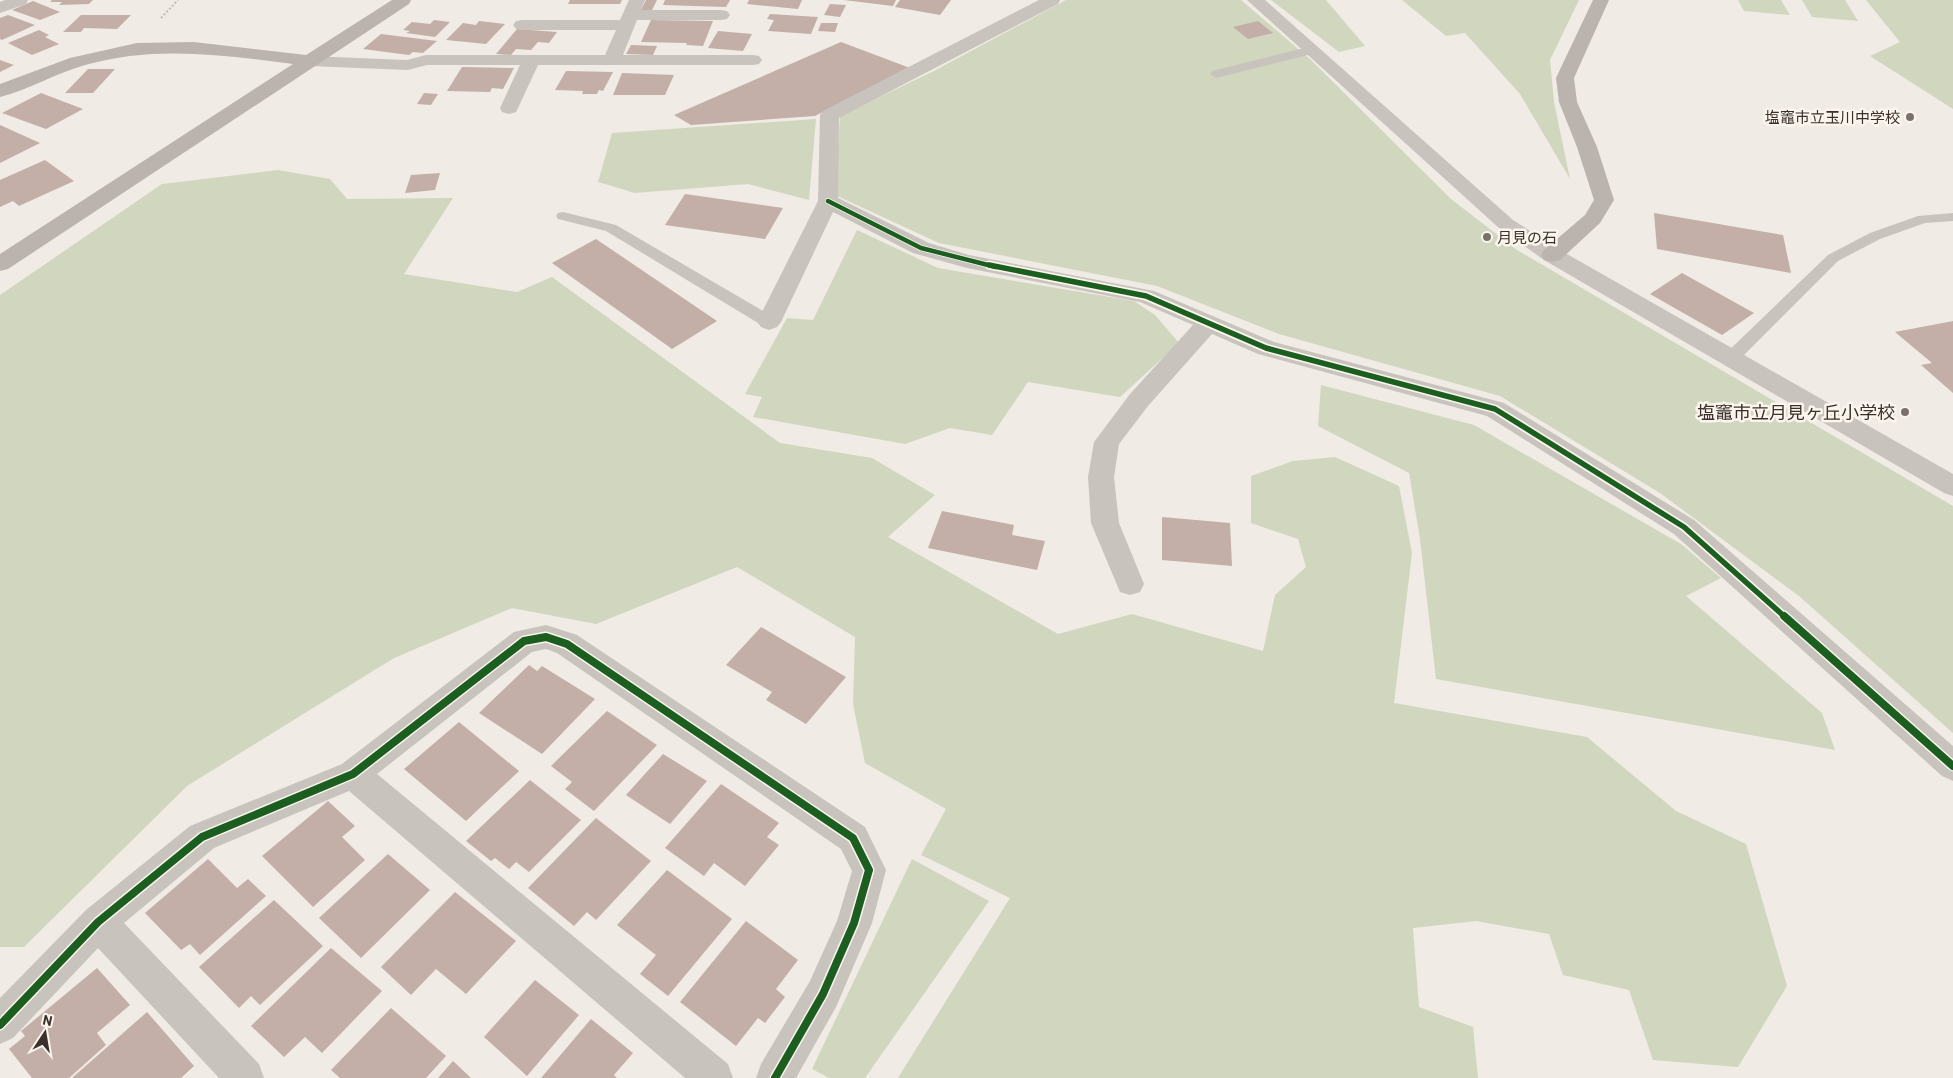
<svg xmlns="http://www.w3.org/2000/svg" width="1953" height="1078" viewBox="0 0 1953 1078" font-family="Barlow,'Noto Sans JP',sans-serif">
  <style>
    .green { fill: #d1d6bf }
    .building { fill: #c3afa7 }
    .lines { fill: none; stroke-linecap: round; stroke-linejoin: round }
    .path { stroke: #c2bbb6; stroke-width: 2; stroke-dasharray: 2 2; stroke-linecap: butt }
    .lane { fill: #c9c3be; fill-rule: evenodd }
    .street { fill: #c9c3be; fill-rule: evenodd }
    .secondary { fill: #bab3ae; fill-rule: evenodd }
    .cycleway-far2-casing { stroke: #fbf5ee; stroke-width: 6 }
    .cycleway-far1-casing { stroke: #fbf5ee; stroke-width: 9 }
    .cycleway-casing { stroke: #fbf5ee; stroke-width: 11 }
    .cycleway-far2 { stroke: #1b5e20; stroke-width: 4.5 }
    .cycleway-far1 { stroke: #1b5e20; stroke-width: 5.5 }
    .cycleway { stroke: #1b5e20; stroke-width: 8 }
    .poi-dot { fill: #7a716c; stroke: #fbf5ee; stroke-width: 2 }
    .labels { text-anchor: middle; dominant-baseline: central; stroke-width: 5; stroke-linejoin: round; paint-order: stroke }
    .far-poi-label { font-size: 15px; fill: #3b302b; stroke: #fbf5ee; text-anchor: end }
    .poi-label { font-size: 18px; fill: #3b302b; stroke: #fbf5ee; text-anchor: end }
  </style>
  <rect width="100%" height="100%" fill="#f0ebe5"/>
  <!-- green -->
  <path class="green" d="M1066,0H1241L1311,60L1451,199L1517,250L1953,506V733L1799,596L1660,493L1500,396L1279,334L1157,286L939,243L835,195L840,116L934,71Z
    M1271,0H1326L1365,46L1339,52Z
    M1402,0H1579L1550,60L1554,102L1570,179L1520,94L1465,33L1446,36Z
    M1738,0H1781L1790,15L1744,11Z
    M1802,0H1845L1858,21L1812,17Z
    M1866,0H1953V109L1870,56L1900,42Z
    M816,119L809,200L748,184L635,193L598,182L612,133Z
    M278,170L330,179L347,199L453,198L404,274L517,292L552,277L780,443L872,458L935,495L888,537L1058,634L1132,614L1263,651L1275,595L1306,567L1298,539L1251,523V476L1293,461L1335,457L1399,486L1412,553L1394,703L1587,737L1676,811L1746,844L1787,986L1738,1067L1653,1060L1629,990L1563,975L1549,934L1476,921L1413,928L1419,1007L1473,1027L1478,1078H898L1010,898L921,855L946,809L865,763L853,704L855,637L737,567L596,624L512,608L394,658L187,786L24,947H0V295L162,184Z
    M857,230L938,268L1134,301L1155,315L1179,343L1120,397L1028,382L992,435L950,428L905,444L753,417L762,397L745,394L787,318L813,320Z
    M1321,385L1474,425L1681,544L1721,578L1686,596L1822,713L1835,750L1436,679L1420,539L1409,473L1318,426Z
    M912,859L989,901L865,1078H829L812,1069Z"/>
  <!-- building -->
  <path class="building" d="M52,0H93L89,4L59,5L62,2H50Z
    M570,0H622L620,4H568Z
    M646,0H657L652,10H641Z
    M665,0H730L726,7L663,5Z
    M749,0H802L798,9L747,4Z
    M844,0H896L893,6Z
    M900,0H951L940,15L895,7Z
    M33,1L60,12L40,20L12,10Z
    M830,4L846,5L840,17L824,15Z
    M770,14L818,17L811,34L768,31L774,20L767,19Z
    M8,15L35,25L2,40L0,39V18Z
    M81,15H131L117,29L84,28L81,32H63Z
    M434,20L450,22L435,37L406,33L410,31L403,30L412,22L430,24Z
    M651,20L713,21L703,46L686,45L687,43L641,42Z
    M479,21L505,24L486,44L446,40L463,23L476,25Z
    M1258,21L1273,33L1248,39L1233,27Z
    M821,23H838L835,32L818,31Z
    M517,29L557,32L549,43L538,42L531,50L516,49L511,55L496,54Z
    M39,30L49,35L45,37L59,44L32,55L8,43Z
    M718,31L752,34L743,51L708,48Z
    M381,34L437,41L423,53L413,52L409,55L363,49Z
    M841,42L910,68L815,116L691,125L674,115Z
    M631,45L657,46L653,55L626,54Z
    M0,60L14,65L0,72Z
    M462,67L514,68L503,89L492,88L490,92L447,91Z
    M88,69H115L93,93H65Z
    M566,71L613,72L603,91L599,90L597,94H582L583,91L555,90Z
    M622,73L674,75L665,95H613Z
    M41,93L83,109L46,129L2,113Z
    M424,93L438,94L431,105L417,104Z
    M0,125L40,143L0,163Z
    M45,160L74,181L19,206L13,201L0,207V180Z
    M440,173L435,190L405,193L411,175Z
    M685,194L783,208L765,239L665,225Z
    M1654,213L1783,235L1791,273L1657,249Z
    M596,239L717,321L672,349L552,263Z
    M1682,273L1754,313L1722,335L1650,294Z
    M1953,321V393L1921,365L1932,363L1895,332Z
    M942,511L1014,525L1012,535L1045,541L1037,570L928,548Z
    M1162,517L1230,523L1232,566L1162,560Z
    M761,627L846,677L806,724L766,700L772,692L726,665Z
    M529,665L537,671L542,666L595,699L542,754L479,713Z
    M607,711L657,745L594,811L565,789L572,782L551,766Z
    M459,722L519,771L466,821L404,769Z
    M663,754L707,781L670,824L626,795Z
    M530,780L581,820L529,872L516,862L509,869L495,858L491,861L466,841Z
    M721,784L779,823L767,837L779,845L745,886L714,863L704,876L665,848Z
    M328,801L355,826L342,837L365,860L313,907L262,856Z
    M596,818L651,861L596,920L587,912L574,926L528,888Z
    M388,854L430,890L361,958L319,918Z
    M208,859L237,888L248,879L266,896L200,955L190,944L181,950L145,913Z
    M667,870L732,919L668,996L640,974L656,955L617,925Z
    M455,892L516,941L466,994L436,969L411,995L381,967Z
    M274,900L323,946L260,1005L251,996L239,1008L199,967Z
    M746,921L798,960L776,989L785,997L765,1023L758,1018L736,1046L680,1002Z
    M331,948L382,991L322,1053L305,1037L284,1057L251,1026Z
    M97,968L130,1005L97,1033L106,1045L69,1078H32L9,1049L25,1036L21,1031Z
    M535,980L579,1015L527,1076L484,1037Z
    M391,1008L446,1056L426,1078H340L331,1070Z
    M147,1012L194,1066L181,1078H72Z
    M591,1019L633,1053L614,1075L617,1078H541Z
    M453,1061L471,1078H438Z"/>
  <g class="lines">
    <!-- path -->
    <path class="path" d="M161,18L178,0"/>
    <!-- lane -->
    <path class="lane" d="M1312,46L1318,50L1316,53L1216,78L1210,74L1212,71Z
      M563,212L616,225L775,318L777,322L775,326L769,327L763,326L606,231L558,219L556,216L558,213Z
      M1953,213V221L1925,223L1880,239L1838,261L1736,363L1730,365L1724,363L1722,359L1724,355L1828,255L1870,233L1918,216Z"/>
    <!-- street -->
    <path class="street" d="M5,0H28L26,4L0,13V2Z
      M629,0H645L641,10H721L727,11L730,15L727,19L721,20H637L623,55H753L759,56L762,60L759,64L753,65H538L518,108L516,112L509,114L502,112L500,108L520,65H427L408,70L309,66L303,65L300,61L303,57L309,56L407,60L426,55H605L616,30H522L516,29L513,25L516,21L522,20H620Z
      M1039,0H1060L1058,4L839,118L838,198L929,243L969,255L1154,291L1274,342L1504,403L1694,520L1953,746V781L1942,776L1674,534L1487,416L1258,354L1212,334L1148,406L1119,444L1114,477L1119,523L1144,584L1140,592L1130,595L1120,592L1091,523L1088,477L1094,442L1130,394L1193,325L1140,302L967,268L913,253L833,212L781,322L777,327L769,330L761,327L757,322L818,201L820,115L823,111Z
      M1247,0H1265L1513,220L1560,250L1953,474V496L1944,493L1544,260L1499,228Z
      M546,625L577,635L865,827L886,870L872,923L836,1007L796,1078H756L761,1064L810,981L837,921L852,871L841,849L557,653L546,649L532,652L377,774L728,1064L733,1078H685L349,791L214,848L124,923L259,1064L264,1078H219L98,948L13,1038L0,1044V998L86,910L190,826L342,764L514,632Z"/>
    <!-- secondary -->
    <path class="secondary" d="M392,0H411L409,4L8,269L0,271V254L293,64C223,55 155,45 85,65C56,73 28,90 0,97V84L70,58L137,43L194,42L306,55Z
      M1593,0H1609L1574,78L1577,102L1597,147L1614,200L1600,223L1560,260L1552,262L1544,260L1541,255L1544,250L1585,215L1594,200L1577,147L1559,102L1556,78Z"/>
    <!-- cycleway-far2 casing -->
    <g class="cycleway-far2-casing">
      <path id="cycleway-far2" d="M828,201L921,248L996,267"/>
    </g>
    <!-- cycleway-far1 casing -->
    <g class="cycleway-far1-casing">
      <path id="cycleway-far1" d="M989,265L1146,296L1266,348L1495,409L1684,527L1785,617"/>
    </g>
    <!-- cycleway casing -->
    <g class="cycleway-casing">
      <path id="cycleway" d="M1784,616L1953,766
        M0,1025L98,922L202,837L353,774L524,641L546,637L567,644L853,838L869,870L854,923L823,994L775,1078"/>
    </g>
    <!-- cycleway-far2 -->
    <use href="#cycleway-far2" class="cycleway-far2"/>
    <!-- cycleway-far1 -->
    <use href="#cycleway-far1" class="cycleway-far1"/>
    <!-- cycleway -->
    <use href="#cycleway" class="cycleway"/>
  </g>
  <!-- markers -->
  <g class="poi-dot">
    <circle cx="1910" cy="117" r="5"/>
    <circle cx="1487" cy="237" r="5"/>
    <circle cx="1905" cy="412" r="5"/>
  </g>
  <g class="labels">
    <!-- far-poi labels -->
    <g class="far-poi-label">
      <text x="1900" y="117">塩竈市立玉川中学校</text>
      <text x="1497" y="237" text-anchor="start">月見の石</text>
    </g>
    <!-- poi labels -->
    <g class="poi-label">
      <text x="1895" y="412">塩竈市立月見ヶ丘小学校</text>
    </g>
  </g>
  <!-- north arrow -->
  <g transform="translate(45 1033) rotate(12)" stroke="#fbf5ee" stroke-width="4" paint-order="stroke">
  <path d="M0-4L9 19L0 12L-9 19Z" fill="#3b302b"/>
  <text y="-8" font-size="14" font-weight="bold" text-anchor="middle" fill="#3b302b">N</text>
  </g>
</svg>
